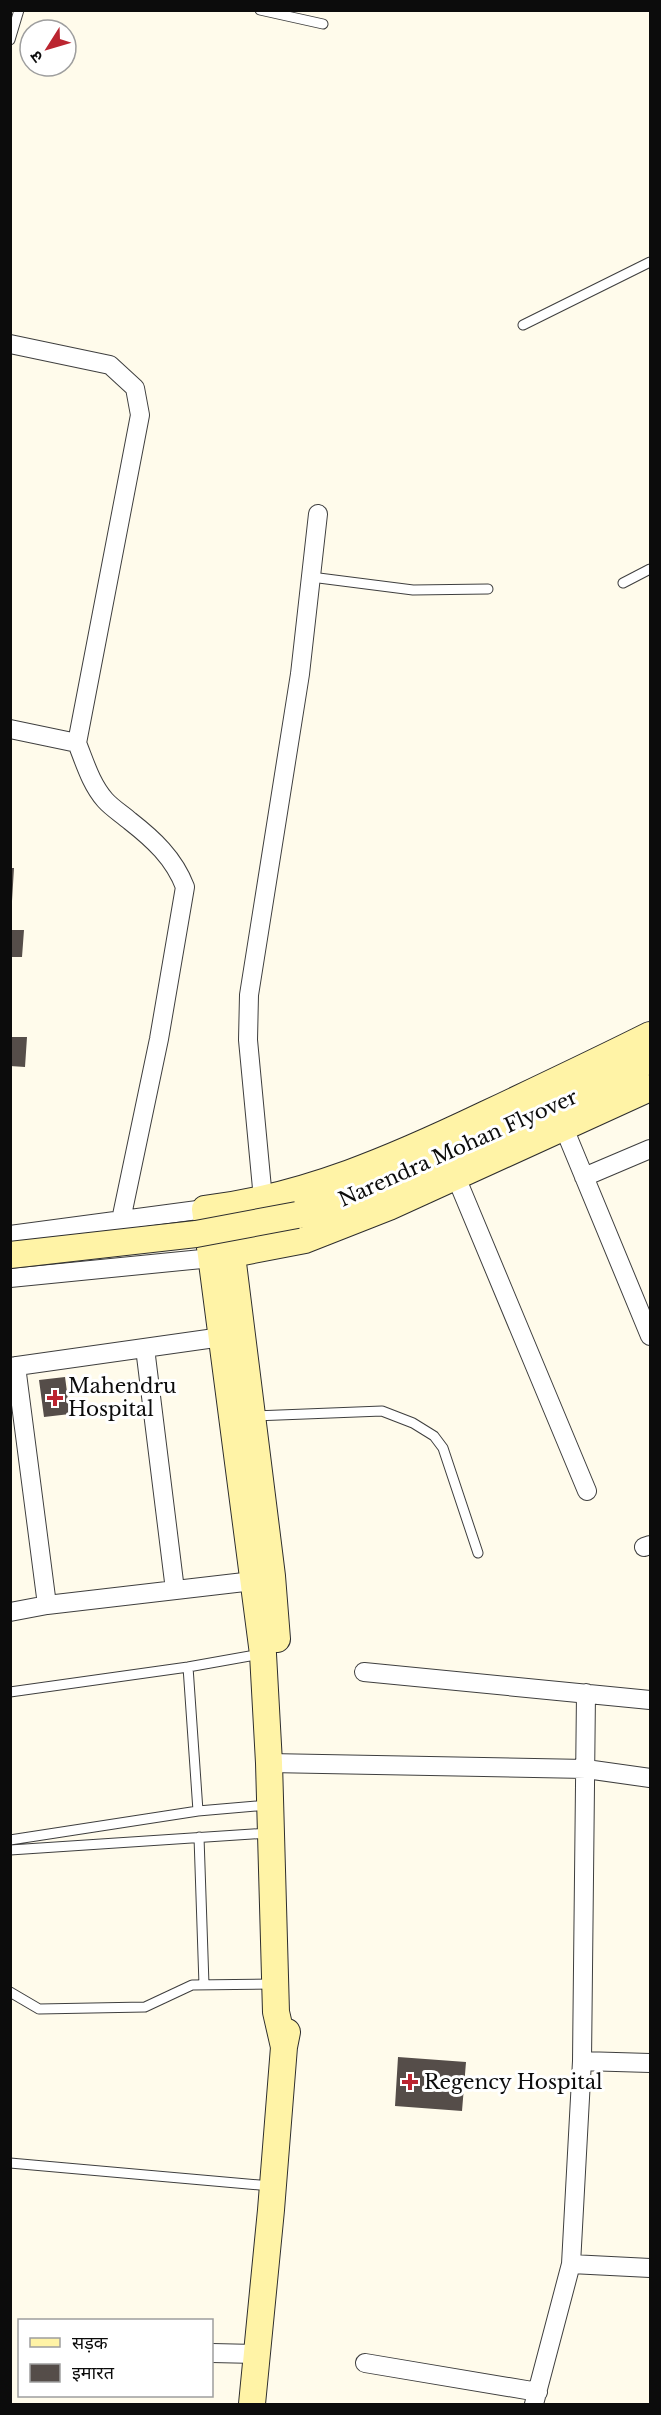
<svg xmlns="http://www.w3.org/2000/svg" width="661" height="2415" viewBox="0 0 661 2415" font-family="'Libre Baskerville','Noto Sans Devanagari',serif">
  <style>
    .building { fill: #554d49 }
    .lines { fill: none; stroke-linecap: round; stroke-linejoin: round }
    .lane-casing { stroke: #3f3f3f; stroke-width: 11 }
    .street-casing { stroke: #3f3f3f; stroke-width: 20 }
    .secondary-casing { stroke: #2e2e2e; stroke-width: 28 }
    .lane { stroke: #fff; stroke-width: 9 }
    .street { stroke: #fff; stroke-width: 18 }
    .secondary { stroke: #fff3a6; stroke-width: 26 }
    .secondary-bridge-casing { stroke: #2e2e2e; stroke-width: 28; stroke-linecap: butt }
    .secondary-bridge { stroke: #fff3a6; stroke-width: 26 }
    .poi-dot { fill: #bb2530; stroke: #fff; stroke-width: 2 }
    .labels { text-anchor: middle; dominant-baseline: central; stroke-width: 6; stroke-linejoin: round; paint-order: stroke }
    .street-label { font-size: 20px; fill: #0c0c0c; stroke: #fff }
    .poi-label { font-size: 20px; fill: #0c0c0c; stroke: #fff; text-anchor: start }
  </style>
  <rect width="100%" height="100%" fill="#fffbeb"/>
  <!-- building -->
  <path class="building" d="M10,868H14L12,901H10Z
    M10,930H24L22,957H10Z
    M10,1037H27L25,1067L10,1066Z
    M65,1377L70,1414L44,1417L39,1380Z
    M398,2057L466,2062L462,2111L395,2106Z"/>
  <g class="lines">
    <!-- lane casing -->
    <g class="lane-casing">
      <path id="lane" d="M260,10L323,24
        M10,40L19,10
        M523,325L650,262
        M311,577L413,590L488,589
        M623,583L650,569
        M253,1416L382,1411L413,1423L434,1436L443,1448L478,1553
        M10,1692L188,1667L261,1654
        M198,1811L268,1805
        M199,1837L204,1985
        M10,1840L198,1811L188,1667
        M10,1850L269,1833
        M10,1992L39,2009L145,2007L192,1985L273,1984
        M10,2163L271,2186"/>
    </g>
    <!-- street casing -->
    <g class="street-casing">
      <path id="street" d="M10,344L110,365L135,388L140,415L77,743L10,729
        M77,743C85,763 91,784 105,800C112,808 122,814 130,821C153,839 174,858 185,887L159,1039L121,1220
        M564,1128L650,1336
        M456,1177L587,1491
        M584,1177L650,1149
        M263,1199L248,1040L249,995L300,674L318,514
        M10,1235L205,1209
        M10,1278L212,1258
        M145,1348L175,1590
        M16,1366L47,1605
        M10,1367L222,1337
        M644,1547L650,1545
        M10,1612L47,1605L253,1581
        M364,1672L650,1700
        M269,1763L586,1769L650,1778
        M582,2061L650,2063
        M571,2264L650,2268
        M212,2353L256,2354
        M365,2363L538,2392
        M534,2404L571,2264L582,2061L586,1693"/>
    </g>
    <!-- secondary casing -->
    <g class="secondary-casing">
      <path id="secondary" d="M226,1207L272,1576L277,1639
        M297,1215L360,1195L650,1060
        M217,1257L305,1240L389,1207L650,1088
        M284,2047L276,2012L269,1763L263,1654L205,1209C305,1197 396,1157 486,1114C541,1088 596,1062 650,1035
        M252,2404L271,2210L284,2047L287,2032"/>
    </g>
    <!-- lane -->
    <use href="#lane" class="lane"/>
    <!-- street -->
    <use href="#street" class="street"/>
    <!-- secondary -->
    <use href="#secondary" class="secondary"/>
    <!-- secondary-bridge casing -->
    <g class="secondary-bridge-casing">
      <path id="secondary-bridge" d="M10,1255L196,1234L297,1215"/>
    </g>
    <!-- secondary-bridge -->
    <use href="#secondary-bridge" class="secondary-bridge"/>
  </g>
  <!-- markers -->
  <g class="poi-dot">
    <path d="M52 1389h6v6h6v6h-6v6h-6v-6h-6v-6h6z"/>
    <path d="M407 2073h6v6h6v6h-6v6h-6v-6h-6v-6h6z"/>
  </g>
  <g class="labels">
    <!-- street labels -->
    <g class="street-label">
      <text transform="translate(458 1148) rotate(-24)">Narendra Mohan Flyover</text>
    </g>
    <!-- poi labels -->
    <g class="poi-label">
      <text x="68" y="1386">Mahendru<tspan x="68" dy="23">Hospital</tspan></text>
      <text x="424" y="2082">Regency Hospital</text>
    </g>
  </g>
  <!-- border -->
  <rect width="661" height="2415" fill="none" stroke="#0c0c0c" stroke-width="24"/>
  <!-- legend -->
  <rect x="18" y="2319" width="195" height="78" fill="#ffffff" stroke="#9e9e9e" stroke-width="1.5"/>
  <rect x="30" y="2338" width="30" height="9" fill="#fff3a6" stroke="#9e9e9e" stroke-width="1.5"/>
  <text x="72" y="2349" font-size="18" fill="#0c0c0c">सड़क</text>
  <rect x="30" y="2364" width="30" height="18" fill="#554d49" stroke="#9e9e9e" stroke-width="1.5"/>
  <text x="72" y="2379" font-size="18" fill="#0c0c0c">इमारत</text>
  <!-- north arrow -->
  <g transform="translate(48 48) rotate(233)"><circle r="28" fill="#ffffff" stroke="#9e9e9e" stroke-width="1.5"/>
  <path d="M0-4.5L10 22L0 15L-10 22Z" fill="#bb2530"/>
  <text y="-9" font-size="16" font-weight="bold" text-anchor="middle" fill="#0c0c0c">उ</text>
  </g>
</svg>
